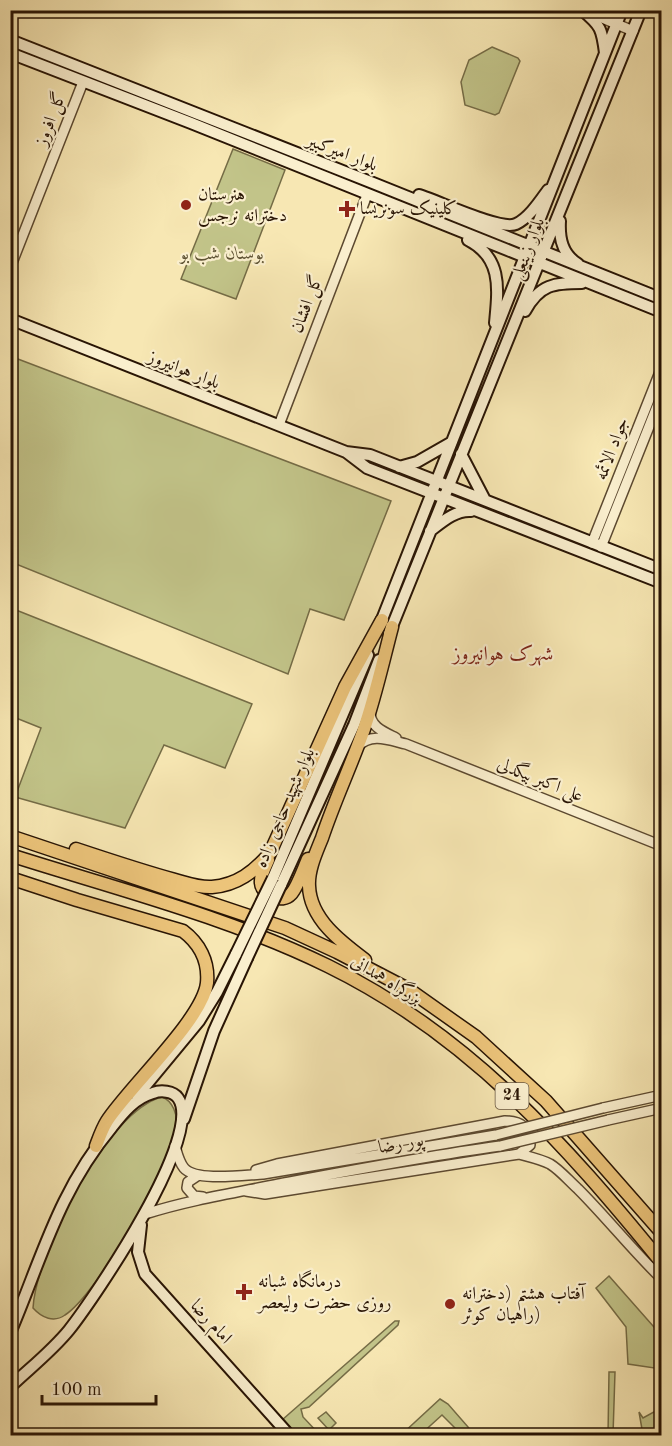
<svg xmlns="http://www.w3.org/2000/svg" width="672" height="1446" viewBox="0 0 672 1446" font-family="'Old Standard TT',Amiri,serif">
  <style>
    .green { fill: #c2c489; stroke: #756c46; stroke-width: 1.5 }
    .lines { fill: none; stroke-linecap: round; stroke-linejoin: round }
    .tertiary-casing { stroke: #5c4930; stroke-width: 12 }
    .secondary-casing { stroke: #281404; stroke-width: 14 }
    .trunk-casing { stroke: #281404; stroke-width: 15 }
    .tertiary { stroke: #faefce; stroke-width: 9 }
    .secondary { stroke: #faefce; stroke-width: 10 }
    .trunk { stroke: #ecc47a; stroke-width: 12 }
    .tertiary-bridge-casing { stroke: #5c4930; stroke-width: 12; stroke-linecap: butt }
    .secondary-bridge-casing { stroke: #281404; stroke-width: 14; stroke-linecap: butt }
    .tertiary-bridge { stroke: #faefce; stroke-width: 9 }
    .secondary-bridge { stroke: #faefce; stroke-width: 10 }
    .poi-dot { fill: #8f2418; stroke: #faefce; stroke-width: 2 }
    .labels { text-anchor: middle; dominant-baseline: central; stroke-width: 4.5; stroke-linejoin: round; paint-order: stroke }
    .shield { fill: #faefce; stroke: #675641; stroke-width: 1.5 }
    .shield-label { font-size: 16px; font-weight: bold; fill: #281404 }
    .street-label { font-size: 18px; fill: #281404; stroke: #faefce }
    .poi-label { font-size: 18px; fill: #281404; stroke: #faefce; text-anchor: start }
    .park-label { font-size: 18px; font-style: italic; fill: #5e5233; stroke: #faefce }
    .neighbourhood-label { font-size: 20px; fill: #7a1f14; stroke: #faefce }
  </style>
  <rect width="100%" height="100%" fill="#f7e7b3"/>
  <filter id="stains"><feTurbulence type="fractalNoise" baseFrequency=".00333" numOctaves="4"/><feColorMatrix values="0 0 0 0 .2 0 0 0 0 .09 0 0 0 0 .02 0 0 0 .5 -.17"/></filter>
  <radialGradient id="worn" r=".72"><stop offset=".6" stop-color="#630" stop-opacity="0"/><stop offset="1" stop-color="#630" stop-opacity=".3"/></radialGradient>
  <!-- green -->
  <path class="green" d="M492,47L518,58L520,61L499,113L495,115L465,105L461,82L469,60Z
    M233,149L285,170L236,299L181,279Z
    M10,356L391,501L344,620L310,609L288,674L11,562Z
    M11,608L252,704L225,768L164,745L125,828L15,797L41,728L11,716Z
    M162,1097C173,1101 178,1115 176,1127C169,1166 98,1294 65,1315C54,1323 42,1318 33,1308C36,1254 106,1111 162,1097Z
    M609,1276L661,1335V1369L628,1364L626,1327L596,1288Z
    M395,1321H399L398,1325L309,1407L301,1409L303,1417L320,1435H295L282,1420Z
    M609,1372H615L613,1435H608Z
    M440,1399L448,1404L475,1435H462L442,1415L420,1435H401Z
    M661,1408V1435H643L639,1412L643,1418Z
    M326,1412L336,1423L329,1430L318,1418Z"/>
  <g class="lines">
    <!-- tertiary casing -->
    <g class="tertiary-casing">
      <path id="tertiary" d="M626,10L639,15
        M586,11L633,31
        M10,268L83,82
        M279,425L367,195
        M592,543L662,367
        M601,547L662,394
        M370,712C370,727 384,732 396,738
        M357,747C371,732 389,740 406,744L662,846
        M603,1108L662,1095
        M608,1120L662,1108
        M175,1146C177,1153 179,1162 184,1168C196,1182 244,1175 263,1174L496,1135
        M256,1170L277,1164L505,1121C522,1121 529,1128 530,1145L519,1154
        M197,1176L188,1182L187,1188L194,1196L203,1197
        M246,1191L265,1194L519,1154C530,1157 540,1159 550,1164C560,1170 569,1181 578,1189C607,1218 632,1250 662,1279
        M145,1214C189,1200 234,1193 279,1184C353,1170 426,1156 500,1146"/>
    </g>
    <!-- secondary casing -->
    <g class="secondary-casing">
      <path id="secondary" d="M582,10C601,26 602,29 605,53
        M10,40L373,183L662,299
        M10,53L191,123L662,312
        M419,195C439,201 500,231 516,224C529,218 540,201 548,190
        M560,221C559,238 562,254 578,264
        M468,240C503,258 498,290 495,323
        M525,311C540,284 554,283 582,283
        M10,319L346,452L370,455L662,570
        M346,452L367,468L662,583
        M461,454L485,500
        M399,467L417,462L452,442
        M430,531C442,522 455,510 471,511
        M379,627L622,10
        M389,634L641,10
        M273,878L368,655
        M281,885L354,725L379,660
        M137,1096L199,1021L217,992L236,954
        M184,1119L214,1031L247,958
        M141,1225L138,1252L145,1274L290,1436
        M10,1333C42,1258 58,1192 112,1127C123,1113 135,1098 153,1093C161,1090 173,1091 178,1098C205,1135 95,1297 69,1330C52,1351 30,1368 10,1387"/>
    </g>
    <!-- trunk casing -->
    <g class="trunk-casing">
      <path id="trunk" d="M10,836L285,928L337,952L408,989L476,1037L546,1101L662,1233
        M76,849C109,860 142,871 175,880C186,883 200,888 212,887C237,885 254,872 270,853L345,687L382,620
        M10,855C117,889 228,917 328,966C469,1035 565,1144 662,1263
        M268,860C265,867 260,875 261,883C262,895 282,904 291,894C297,888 304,868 308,859
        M10,878L77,900L183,931C199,943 209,961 207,983C203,1019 129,1087 107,1121C102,1129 99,1138 96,1146
        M365,960C341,942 310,919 309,886C308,870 316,853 322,838C334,802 350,768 363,732C375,698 383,661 392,627"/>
    </g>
    <!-- tertiary -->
    <use href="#tertiary" class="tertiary"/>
    <!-- secondary -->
    <use href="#secondary" class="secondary"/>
    <!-- trunk -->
    <use href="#trunk" class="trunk"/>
    <!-- tertiary-bridge casing -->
    <g class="tertiary-bridge-casing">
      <path id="tertiary-bridge" d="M496,1135L603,1108
        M500,1146L608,1120"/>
    </g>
    <!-- secondary-bridge casing -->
    <g class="secondary-bridge-casing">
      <path id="secondary-bridge" d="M236,954L273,878
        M247,958L281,885"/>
    </g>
    <!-- tertiary-bridge -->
    <use href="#tertiary-bridge" class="tertiary-bridge"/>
    <!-- secondary-bridge -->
    <use href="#secondary-bridge" class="secondary-bridge"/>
  </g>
  <!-- markers -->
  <g class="poi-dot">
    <circle cx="186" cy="205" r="6"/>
    <path d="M344 200h6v6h6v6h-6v6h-6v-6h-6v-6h6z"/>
    <path d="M241 1283h6v6h6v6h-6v6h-6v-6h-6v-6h6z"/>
    <circle cx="450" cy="1304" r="6"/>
  </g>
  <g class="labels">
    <!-- shield labels -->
    <rect class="shield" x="495.5" y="1083" width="33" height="26" rx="4.5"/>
    <g class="shield-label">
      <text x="512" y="1096">24</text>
    </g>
    <!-- street labels -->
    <g class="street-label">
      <text transform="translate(51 119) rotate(-69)">گل افروز</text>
      <text transform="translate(342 153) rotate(21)">بلوار امیرکبیر</text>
      <text transform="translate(528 249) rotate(-69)">بلوار زینعلی</text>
      <text transform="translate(307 304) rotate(-69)">گل افشان</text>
      <text transform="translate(184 370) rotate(22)">بلوار هوانیروز</text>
      <text transform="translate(612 449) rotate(-69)">جواد الائمه</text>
      <text transform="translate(540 780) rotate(22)">علی اکبر بیگدلی</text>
      <text transform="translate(285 808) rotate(-67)">بلوار شهید حاجی زاده</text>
      <text transform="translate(386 980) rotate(31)">بزرگراه همدانی</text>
      <text transform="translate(401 1144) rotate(-10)">پور رضا</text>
      <text transform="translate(211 1322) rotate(48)">امام رضا</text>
    </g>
    <!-- poi labels -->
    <g class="poi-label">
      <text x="198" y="195">هنرستان<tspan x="198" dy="21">دخترانه نرجس</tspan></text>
      <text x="360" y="209">کلینیک سونریسا</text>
      <text x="258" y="1282">درمانگاه شبانه<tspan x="258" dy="21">روزی حضرت ولیعصر</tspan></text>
      <text x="462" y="1294">آفتاب هشتم (دخترانه<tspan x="462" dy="21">راهیان کوثر)</tspan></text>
    </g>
    <!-- park labels -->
    <g class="park-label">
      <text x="222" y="254">بوستان شب بو</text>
    </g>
    <!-- neighbourhood labels -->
    <g class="neighbourhood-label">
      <text x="503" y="655">شهرک هوانیروز</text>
    </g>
  </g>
  <!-- margin -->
  <rect width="672" height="1446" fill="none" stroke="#f7e7b3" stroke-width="36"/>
  <rect x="12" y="12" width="648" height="1422" fill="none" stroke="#281404" stroke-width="3"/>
  <rect x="18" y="18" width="636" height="1410" fill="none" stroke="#281404" stroke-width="1.5"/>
  <!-- scale -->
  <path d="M42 1395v9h114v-9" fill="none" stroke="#281404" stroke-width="3"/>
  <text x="51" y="1395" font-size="18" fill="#281404" stroke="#faefce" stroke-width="4.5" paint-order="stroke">100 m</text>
  <rect width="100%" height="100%" filter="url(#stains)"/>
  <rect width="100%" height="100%" fill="url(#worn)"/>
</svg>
